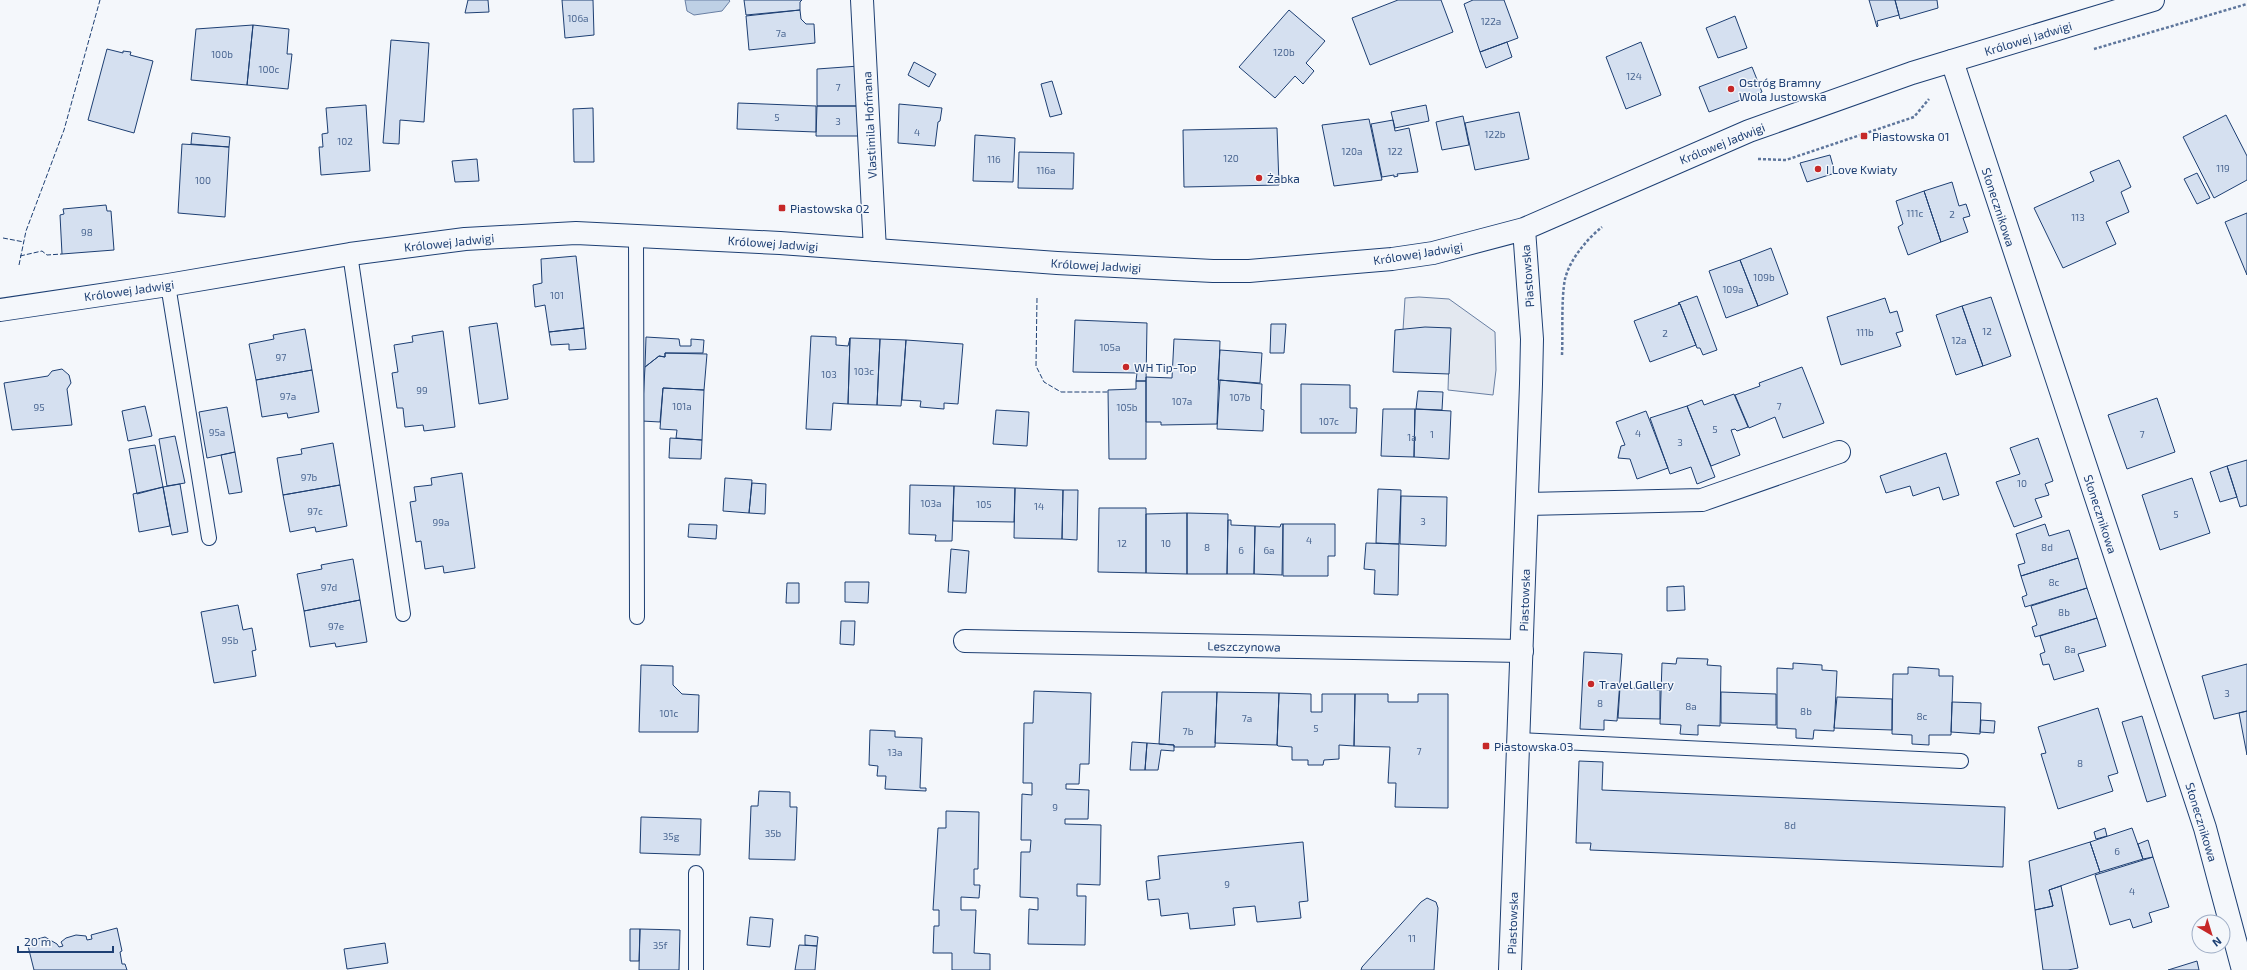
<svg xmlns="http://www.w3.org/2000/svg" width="2247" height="970" viewBox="0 0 2247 970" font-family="'Exo 2',sans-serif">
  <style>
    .parking { fill: #e3e8f0; stroke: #687fa3 }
    .water { fill: #bed0e5; stroke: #687fa3 }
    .building { fill: #d5e0f0; stroke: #1d3f73 }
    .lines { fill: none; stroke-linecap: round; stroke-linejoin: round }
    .lane-casing { stroke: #1d3f73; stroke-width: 16 }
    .street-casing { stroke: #1d3f73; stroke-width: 24 }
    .secondary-casing { stroke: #1d3f73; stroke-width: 24 }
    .path { stroke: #5e769c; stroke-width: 2.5; stroke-dasharray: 3 2; stroke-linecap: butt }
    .lane { stroke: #f4f7fb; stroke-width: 14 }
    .street { stroke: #f4f7fb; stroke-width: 22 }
    .secondary { stroke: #f4f7fb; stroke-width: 22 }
    .fence { stroke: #1d3f73; stroke-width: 1; stroke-dasharray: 5 2; stroke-linecap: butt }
    .poi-dot { fill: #c62828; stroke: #f4f7fb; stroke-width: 1.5 }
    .labels { text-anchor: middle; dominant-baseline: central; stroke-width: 3; stroke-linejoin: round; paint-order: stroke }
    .number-label { font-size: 10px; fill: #4b6792 }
    .street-label { font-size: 12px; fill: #1d3f73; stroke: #f4f7fb }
    .poi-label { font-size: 12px; fill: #1d3f73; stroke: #f4f7fb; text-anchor: start }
  </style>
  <rect width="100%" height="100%" fill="#f4f7fb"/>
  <!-- parking -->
  <path class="parking" d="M1419,297L1449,299L1495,332L1496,370L1493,395L1448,390L1450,328L1403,330L1405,298Z"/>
  <!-- water -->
  <path class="water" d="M685,0H729L730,1L722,11L694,15L687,11Z"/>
  <!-- building -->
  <path class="building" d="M468,0H488L489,12L465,13Z
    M562,0H593L594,35L565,38Z
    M744,0H802L800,2V10L746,15Z
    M1398,0H1441L1453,32L1370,65L1352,18Z
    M1473,0H1504L1518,38L1480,52L1464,4Z
    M1869,0H1895L1899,15L1877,21L1878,26L1877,27Z
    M1895,0H1937L1938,8L1900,19Z
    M800,10L801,19L806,24H814L815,43L749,50L746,16Z
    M1289,10L1325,41L1306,63L1314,71L1303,84L1295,76L1275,98L1239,67Z
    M1735,16L1747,48L1718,58L1706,28Z
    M253,25L289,29L287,54H292L288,89L247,85Z
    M253,25L247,85L191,80L196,29Z
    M391,40L429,43L424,122L400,120L399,144L383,143Z
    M1507,42L1512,57L1486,68L1480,52Z
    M1641,42L1661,95L1626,109L1606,57Z
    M107,49L123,53V51L131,52L130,55L153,61L134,133L88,120Z
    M914,62L936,74L929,87L908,75Z
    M859,66V106H817V69Z
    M1752,67L1762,92L1709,112L1699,87Z
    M1052,81L1062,114L1050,117L1041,84Z
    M738,103L816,106V132L737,129Z
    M899,104L942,108L940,121L938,122L935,146L898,143Z
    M366,105L370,171L321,175L319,147H323L322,134L328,133L326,108Z
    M1426,105L1429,121L1395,128L1391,112Z
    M817,106H859L860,136H816Z
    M593,108L594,162H574L573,109Z
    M1519,112L1529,159L1475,170L1465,123Z
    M2226,115L2247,156V180L2214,198L2183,137Z
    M1463,116L1469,145L1442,150L1436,122Z
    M1369,119L1382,180L1334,186L1322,125Z
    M1393,120L1395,131L1409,128L1418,172L1397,174L1398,176L1394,177V175L1382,177L1371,124Z
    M1277,128L1279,185L1184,187L1183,130Z
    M192,133L230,137L229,147L191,144Z
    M975,135L1015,138L1013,182L973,181Z
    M182,144L229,147L225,217L178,213Z
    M1019,152L1074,153L1073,189L1018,188Z
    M1830,155L1835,173L1807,182L1800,163Z
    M477,159L479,181L455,182L452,161Z
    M2119,160L2131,187L2121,192L2129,212L2106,222L2116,244L2063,268L2034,208L2094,181L2090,172Z
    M2197,173L2210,198L2197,204L2184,179Z
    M1952,182L1959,206L1966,204L1970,216L1963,218L1968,232L1941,242L1924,191Z
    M1924,191L1941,242L1908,255L1898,227L1903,224L1896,201Z
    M106,205L107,211H111L114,250L62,254L60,215L64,214L63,209Z
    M2247,213V275L2225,222Z
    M1771,248L1788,294L1758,306L1740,260Z
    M576,256L584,328L549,332L545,305L535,307L533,285L542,283L541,259Z
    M1740,260L1758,306L1726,318L1709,271Z
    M1697,296L1717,350L1703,355L1700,348H1697L1680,304L1678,303Z
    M1991,297L2011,356L1983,366L1962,306Z
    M1885,298L1890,313L1897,311L1903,331L1896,333L1901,346L1841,365L1827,317Z
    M1680,304L1696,345L1650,362L1634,321Z
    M1962,306L1983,366L1956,375L1936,315Z
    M1075,320L1147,323L1146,381H1136L1137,373L1073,372Z
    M497,323L508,399L479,404L469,327Z
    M1271,324H1286L1284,353H1270Z
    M1425,327L1451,328L1449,374L1393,372L1395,330Z
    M584,328L586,349L569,350V344L551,345L549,332Z
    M305,329L312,370L256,380L249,344L274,339L273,335Z
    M443,331L455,427L424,431L423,425L405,427L403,408H397L392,373L398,372L394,345L413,342L412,336Z
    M811,336L836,337V345L848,346L850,338L848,404L833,403L831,430L806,429Z
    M646,337L679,339L680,346H691V339L704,340L703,353H665V357L659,356L645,367Z
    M850,338L880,339L877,405L848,404Z
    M880,339L906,340L901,406L877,405Z
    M1174,339L1220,341L1217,424L1161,425V422H1146V377L1172,378Z
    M906,340L963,344L958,404L944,403V409L920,407L921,401L902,400Z
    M1220,350L1262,353L1260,383L1218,380Z
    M665,353L707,354L704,390L663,388L660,422L642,421L645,367L659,356L665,357Z
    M1802,367L1824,423L1783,438L1775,417L1749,428L1735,395L1760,386L1759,383Z
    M62,369L69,375L71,383L67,389L72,425L12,430L4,383L48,376L52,371Z
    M312,370L319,412L288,418L287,413L262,417L256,380Z
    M1220,380L1262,384L1261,409L1264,410L1263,431L1217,429Z
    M1136,381H1146V459H1109L1108,390L1136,389Z
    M1301,384L1350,385V408H1357L1356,433H1301Z
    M663,388L704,390L702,440L676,438L677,430L660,429Z
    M1418,391L1443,392L1442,410L1416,409Z
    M1734,394L1748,427L1737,431L1735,429L1731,430L1740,455L1711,466L1687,406L1702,400L1704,405Z
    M2157,398L2175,452L2127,469L2108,415Z
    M145,406L152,436L128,441L122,411Z
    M1687,406L1715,477L1697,484L1691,467L1670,474L1650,418Z
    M227,407L235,452L207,458L199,412Z
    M1383,409H1415L1414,457L1381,456Z
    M1415,409L1451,411L1449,459L1414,457Z
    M996,410L1029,412L1027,446L993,444Z
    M1646,411L1668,468L1637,479L1630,459L1618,458L1621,446L1625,445L1616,422Z
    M175,436L185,483L167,486L159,439Z
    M670,438L702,440L701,459L669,458Z
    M2038,438L2053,481L2045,484L2049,495L2035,499L2042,517L2014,527L1996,482L2020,474L2010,448Z
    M333,443L340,485L283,495L277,458L302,454L301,449Z
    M155,445L163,487L137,494L129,449Z
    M235,452L242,492L229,494L221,455Z
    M1946,453L1959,495L1943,500L1939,487L1913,496L1910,486L1886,493L1880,476Z
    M2247,460V505L2240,507L2227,466Z
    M2227,466L2237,497L2220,502L2210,472Z
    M462,473L475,568L444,573L443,566L425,569L421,541L416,542L410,502L416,501L414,487L432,485L431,478Z
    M725,478L752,480L749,513L723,511Z
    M2192,478L2210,533L2160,550L2142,495Z
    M752,483L766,484L765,514L749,513Z
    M180,484L188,532L172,535L163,487Z
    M340,485L347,526L316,532L315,527L290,532L283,495Z
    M910,485L954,486L952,541H935L936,535L909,534Z
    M954,486L1015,488L1014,522L953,521Z
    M163,487L170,526L139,532L133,494Z
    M1015,488L1063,490L1062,539L1014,538Z
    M1378,489L1401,490L1399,544L1376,543Z
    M1063,490H1078L1077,540L1062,539Z
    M1401,496L1447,497L1446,546L1400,544Z
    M1099,508H1146V573L1098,572Z
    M1187,513V574L1146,573V514Z
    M1187,513L1228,514L1227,574H1187Z
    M1228,520H1231V525L1255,526L1254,574H1227Z
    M689,524L717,525L716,539L688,537Z
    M1281,524H1283L1282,575L1254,574L1255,526L1280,527Z
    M1283,524H1335V556H1328V576H1283Z
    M2045,524L2049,536L2069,530L2078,558L2021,576L2018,565L2025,563L2016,534Z
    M1366,543L1399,544L1398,595L1374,594L1375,570L1364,569Z
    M951,549L969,551L966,593L948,592Z
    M2078,558L2087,588L2025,607L2022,597L2027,595L2021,576Z
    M353,559L360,600L304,611L297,574L322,569L321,565Z
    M845,582H869L868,603L845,602Z
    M787,583H799V603H786Z
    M1684,586L1685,610L1667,611V587Z
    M2087,588L2097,618L2035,637L2032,627L2037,625L2031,606Z
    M360,600L367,642L336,647L335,643L310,647L304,611Z
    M238,605L243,630L252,628L256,650L252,651L256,676L214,683L201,612Z
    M2097,618L2106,646L2078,654L2084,671L2054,680L2049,664L2043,665L2040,654L2045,652L2040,636Z
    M841,621H855L854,645L840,644Z
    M1584,652L1622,654L1617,721L1604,720V730L1580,729Z
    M1677,658L1708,659L1707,665L1721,666L1720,726L1698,725V735L1680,734L1681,725L1660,724L1662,663L1676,664Z
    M1793,663L1822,665V670L1837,671L1834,731L1814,730L1813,739L1796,738V729L1777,728V668L1793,669Z
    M2247,664V711L2214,719L2202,676Z
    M641,665L673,666V685L682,694L699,695L698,732H639Z
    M1908,667L1939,669V676H1953L1951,735H1929V745L1912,744V735L1892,734L1893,674H1908Z
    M1620,687L1660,690V719L1618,718Z
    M1034,691L1091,693L1089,764H1080L1079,784H1066V789L1089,790L1088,819H1065V824L1101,825L1100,885L1077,884V896H1086L1085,945L1028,944L1029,909L1038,910V898L1020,897L1021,852H1030L1031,840H1021L1022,794L1032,795V783H1023L1024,723H1033Z
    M1162,692H1217L1215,747H1174V745L1159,744Z
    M1217,692L1279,693L1277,745L1215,743Z
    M1721,692L1776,694V725L1721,723Z
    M1279,693L1311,694V712H1322V694H1355L1354,746L1339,745V759L1324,760L1323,765H1308V760H1292V747L1278,746L1277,745Z
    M1355,694H1388V702H1418V694H1448V808L1395,807L1396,783H1388L1390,747L1354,746Z
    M1837,697L1892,699V730L1834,728Z
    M1952,702L1981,703L1980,734L1951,732Z
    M2098,708L2118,773L2108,776L2113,791L2058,809L2041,754L2046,753L2038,727Z
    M2247,711V755L2239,713Z
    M2142,716L2166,796L2147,802L2122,722Z
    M1981,720L1995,721L1994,733L1980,732Z
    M870,730L895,731V737L922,738L920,788H926V791L885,789L886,776H877L878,766L869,765Z
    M1132,742L1147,743L1145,770H1130Z
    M1147,743L1174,745V751L1161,750L1158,770H1145Z
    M1579,761L1603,762L1602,790L2005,807L2003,867L1590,850L1591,843H1576Z
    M759,791L790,792V807H797L795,860L749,859L751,806H758Z
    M946,811L979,812L978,869H974V885H980L979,898L961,897V910H976L974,953L990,954V970H952V953H933L934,926H939V910H933L938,828H946Z
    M641,817L701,819L700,855L640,853Z
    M2105,828L2107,836L2096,839L2094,832Z
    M2132,828L2143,859L2100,872L2090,842Z
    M2148,840L2153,857L2143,859L2138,844Z
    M1303,842L1308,901L1299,902L1301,918L1257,922L1255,906L1233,908L1235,925L1190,929L1188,913L1161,916L1159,899L1148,900L1146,881L1160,879L1158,856Z
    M2090,842L2100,872L2049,890L2053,906L2035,910L2029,861Z
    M2153,857L2169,907L2149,913L2152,922L2133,928L2130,919L2110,925L2095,875Z
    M2061,886L2078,968L2068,970H2043L2035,910L2053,906L2049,890Z
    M1427,898L1436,902L1438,908L1434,970H1361L1362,967L1421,902Z
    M750,917L773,919L770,947L747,945Z
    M117,928L122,951L120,952L122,964H125L127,970H34L27,942L45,937L57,944L59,947L63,946L61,942L66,938L76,935L86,936L87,940L92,939L91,935Z
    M630,929H640L639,961H630Z
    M640,929L680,930L679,970H639Z
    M805,935L818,937L817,946L805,945Z
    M385,943L388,963L347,969L344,949Z
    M799,945L817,946L815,970H795Z
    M2197,961L2199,970H2168Z"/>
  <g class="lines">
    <!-- lane casing -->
    <g class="lane-casing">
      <path id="lane" d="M636,236L637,617
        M350,254L403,614
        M168,285L209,538
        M1518,740L1961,761
        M696,873V970"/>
    </g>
    <!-- street casing -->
    <g class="street-casing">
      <path id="street" d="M862,0L875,250
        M1952,61L2205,828L2243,970
        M1527,504L1702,500L1839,452
        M965,641L1522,651"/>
    </g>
    <!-- secondary casing -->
    <g class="secondary-casing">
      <path id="secondary" d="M0,310L168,285L350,254L465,239L576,233L780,243L1057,263L1213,271H1249L1392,259L1433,253L1524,229L1749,131L1912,73L2153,0
        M1510,970L1531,384L1532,339L1524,229"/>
    </g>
    <!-- path -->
    <path class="path" d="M2094,49L2247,4
      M1758,159L1786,160L1914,117L1929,99
      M1562,355C1563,334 1561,299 1565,279C1570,259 1587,239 1602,227"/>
    <!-- lane -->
    <use href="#lane" class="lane"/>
    <!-- street -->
    <use href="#street" class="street"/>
    <!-- secondary -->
    <use href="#secondary" class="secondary"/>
    <!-- fence -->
    <path class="fence" d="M3,238L24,242
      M20,256L42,251L47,255L62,254
      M19,265L26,231L64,130L100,0
      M1037,298L1036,366L1044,382L1061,392H1108"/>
  </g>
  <!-- markers -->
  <g class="poi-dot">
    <circle cx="1731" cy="89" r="4"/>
    <rect x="1860" y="132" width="8" height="8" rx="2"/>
    <circle cx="1818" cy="169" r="4"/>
    <circle cx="1259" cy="178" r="4"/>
    <rect x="778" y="204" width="8" height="8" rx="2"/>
    <circle cx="1126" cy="367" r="4"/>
    <circle cx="1591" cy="684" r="4"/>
    <rect x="1482" y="742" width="8" height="8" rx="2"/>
  </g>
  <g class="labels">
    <!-- number labels -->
    <g class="number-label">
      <text x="578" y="18">106a</text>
      <text x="1491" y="21">122a</text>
      <text x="781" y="33">7a</text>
      <text x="1284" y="52">120b</text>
      <text x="222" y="54">100b</text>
      <text x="269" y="69">100c</text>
      <text x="1634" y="76">124</text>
      <text x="838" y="87">7</text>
      <text x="777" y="117">5</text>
      <text x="838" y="121">3</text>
      <text x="917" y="132">4</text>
      <text x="1495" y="134">122b</text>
      <text x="345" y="141">102</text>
      <text x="1352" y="151">120a</text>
      <text x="1395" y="151">122</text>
      <text x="1231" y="158">120</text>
      <text x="994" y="159">116</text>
      <text x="2223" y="168">119</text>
      <text x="1046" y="170">116a</text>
      <text x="203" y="180">100</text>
      <text x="1915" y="213">111c</text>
      <text x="1952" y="214">2</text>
      <text x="2078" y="217">113</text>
      <text x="87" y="232">98</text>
      <text x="1764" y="277">109b</text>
      <text x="1733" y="289">109a</text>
      <text x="557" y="295">101</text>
      <text x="1987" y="331">12</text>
      <text x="1865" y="332">111b</text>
      <text x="1665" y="333">2</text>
      <text x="1959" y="340">12a</text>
      <text x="1110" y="347">105a</text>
      <text x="281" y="357">97</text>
      <text x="864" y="371">103c</text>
      <text x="829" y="374">103</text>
      <text x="422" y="390">99</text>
      <text x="288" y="396">97a</text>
      <text x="1240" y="397">107b</text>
      <text x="1182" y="401">107a</text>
      <text x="682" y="406">101a</text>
      <text x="1779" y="406">7</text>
      <text x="39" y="407">95</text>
      <text x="1127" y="407">105b</text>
      <text x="1329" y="421">107c</text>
      <text x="1715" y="429">5</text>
      <text x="217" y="432">95a</text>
      <text x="1638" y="433">4</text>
      <text x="1432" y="434">1</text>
      <text x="2142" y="434">7</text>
      <text x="1412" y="437">1a</text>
      <text x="1680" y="442">3</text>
      <text x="309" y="477">97b</text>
      <text x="2022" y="483">10</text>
      <text x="931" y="503">103a</text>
      <text x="984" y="504">105</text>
      <text x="1039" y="506">14</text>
      <text x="315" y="511">97c</text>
      <text x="2176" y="514">5</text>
      <text x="1423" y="521">3</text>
      <text x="441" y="522">99a</text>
      <text x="1309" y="540">4</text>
      <text x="1122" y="543">12</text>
      <text x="1166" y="543">10</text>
      <text x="1207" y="547">8</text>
      <text x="2047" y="547">8d</text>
      <text x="1241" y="550">6</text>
      <text x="1269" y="550">6a</text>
      <text x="2054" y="582">8c</text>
      <text x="329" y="587">97d</text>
      <text x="2064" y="612">8b</text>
      <text x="336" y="626">97e</text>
      <text x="230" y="640">95b</text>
      <text x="2070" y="649">8a</text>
      <text x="2227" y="693">3</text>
      <text x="1600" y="703">8</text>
      <text x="1691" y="706">8a</text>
      <text x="1806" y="711">8b</text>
      <text x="669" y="713">101c</text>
      <text x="1922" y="716">8c</text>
      <text x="1247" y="718">7a</text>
      <text x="1316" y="728">5</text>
      <text x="1188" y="731">7b</text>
      <text x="1419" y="751">7</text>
      <text x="895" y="752">13a</text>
      <text x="2080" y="763">8</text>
      <text x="1055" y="807">9</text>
      <text x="1790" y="825">8d</text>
      <text x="773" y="833">35b</text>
      <text x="671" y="836">35g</text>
      <text x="2117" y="851">6</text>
      <text x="1227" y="884">9</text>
      <text x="2132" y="891">4</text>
      <text x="1412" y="938">11</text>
      <text x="660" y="945">35f</text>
    </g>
    <!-- street labels -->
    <g class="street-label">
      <text transform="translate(2028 38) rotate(-17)">Królowej Jadwigi</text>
      <text transform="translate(869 125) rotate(-93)">Vlastimila Hofmana</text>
      <text transform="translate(1722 143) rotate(-22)">Królowej Jadwigi</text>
      <text transform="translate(1999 207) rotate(72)">Słonecznikowa</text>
      <text transform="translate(449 242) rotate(-6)">Królowej Jadwigi</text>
      <text transform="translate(773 243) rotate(4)">Królowej Jadwigi</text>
      <text transform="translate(1418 253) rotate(-9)">Królowej Jadwigi</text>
      <text transform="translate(1096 265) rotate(3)">Królowej Jadwigi</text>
      <text transform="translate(1527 276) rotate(-94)">Piastowska</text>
      <text transform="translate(129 290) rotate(-8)">Królowej Jadwigi</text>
      <text transform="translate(2101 514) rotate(72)">Słonecznikowa</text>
      <text transform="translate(1524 600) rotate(-88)">Piastowska</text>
      <text transform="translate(1244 646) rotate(1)">Leszczynowa</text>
      <text transform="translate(2202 822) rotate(73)">Słonecznikowa</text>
      <text transform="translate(1512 923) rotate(-88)">Piastowska</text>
    </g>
    <!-- poi labels -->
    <g class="poi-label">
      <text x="1739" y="82">Ostróg Bramny<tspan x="1739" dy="14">Wola Justowska</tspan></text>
      <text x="1872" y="136">Piastowska 01</text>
      <text x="1826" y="169">I Love Kwiaty</text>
      <text x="1267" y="178">Żabka</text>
      <text x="790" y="208">Piastowska 02</text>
      <text x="1134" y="367">WH Tip-Top</text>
      <text x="1599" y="684">Travel Gallery</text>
      <text x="1494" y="746">Piastowska 03</text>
    </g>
  </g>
  <!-- north arrow -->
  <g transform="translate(2211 934) rotate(142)"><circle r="19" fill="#f4f7fb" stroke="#9eadc5"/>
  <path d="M0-3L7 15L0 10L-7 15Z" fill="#c62828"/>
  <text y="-6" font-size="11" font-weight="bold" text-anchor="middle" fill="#1d3f73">N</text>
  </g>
  <!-- scale -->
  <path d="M18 946v6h95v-6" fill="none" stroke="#1d3f73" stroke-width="2"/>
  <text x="24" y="946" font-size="12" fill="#1d3f73" stroke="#f4f7fb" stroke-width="3" paint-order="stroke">20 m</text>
</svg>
